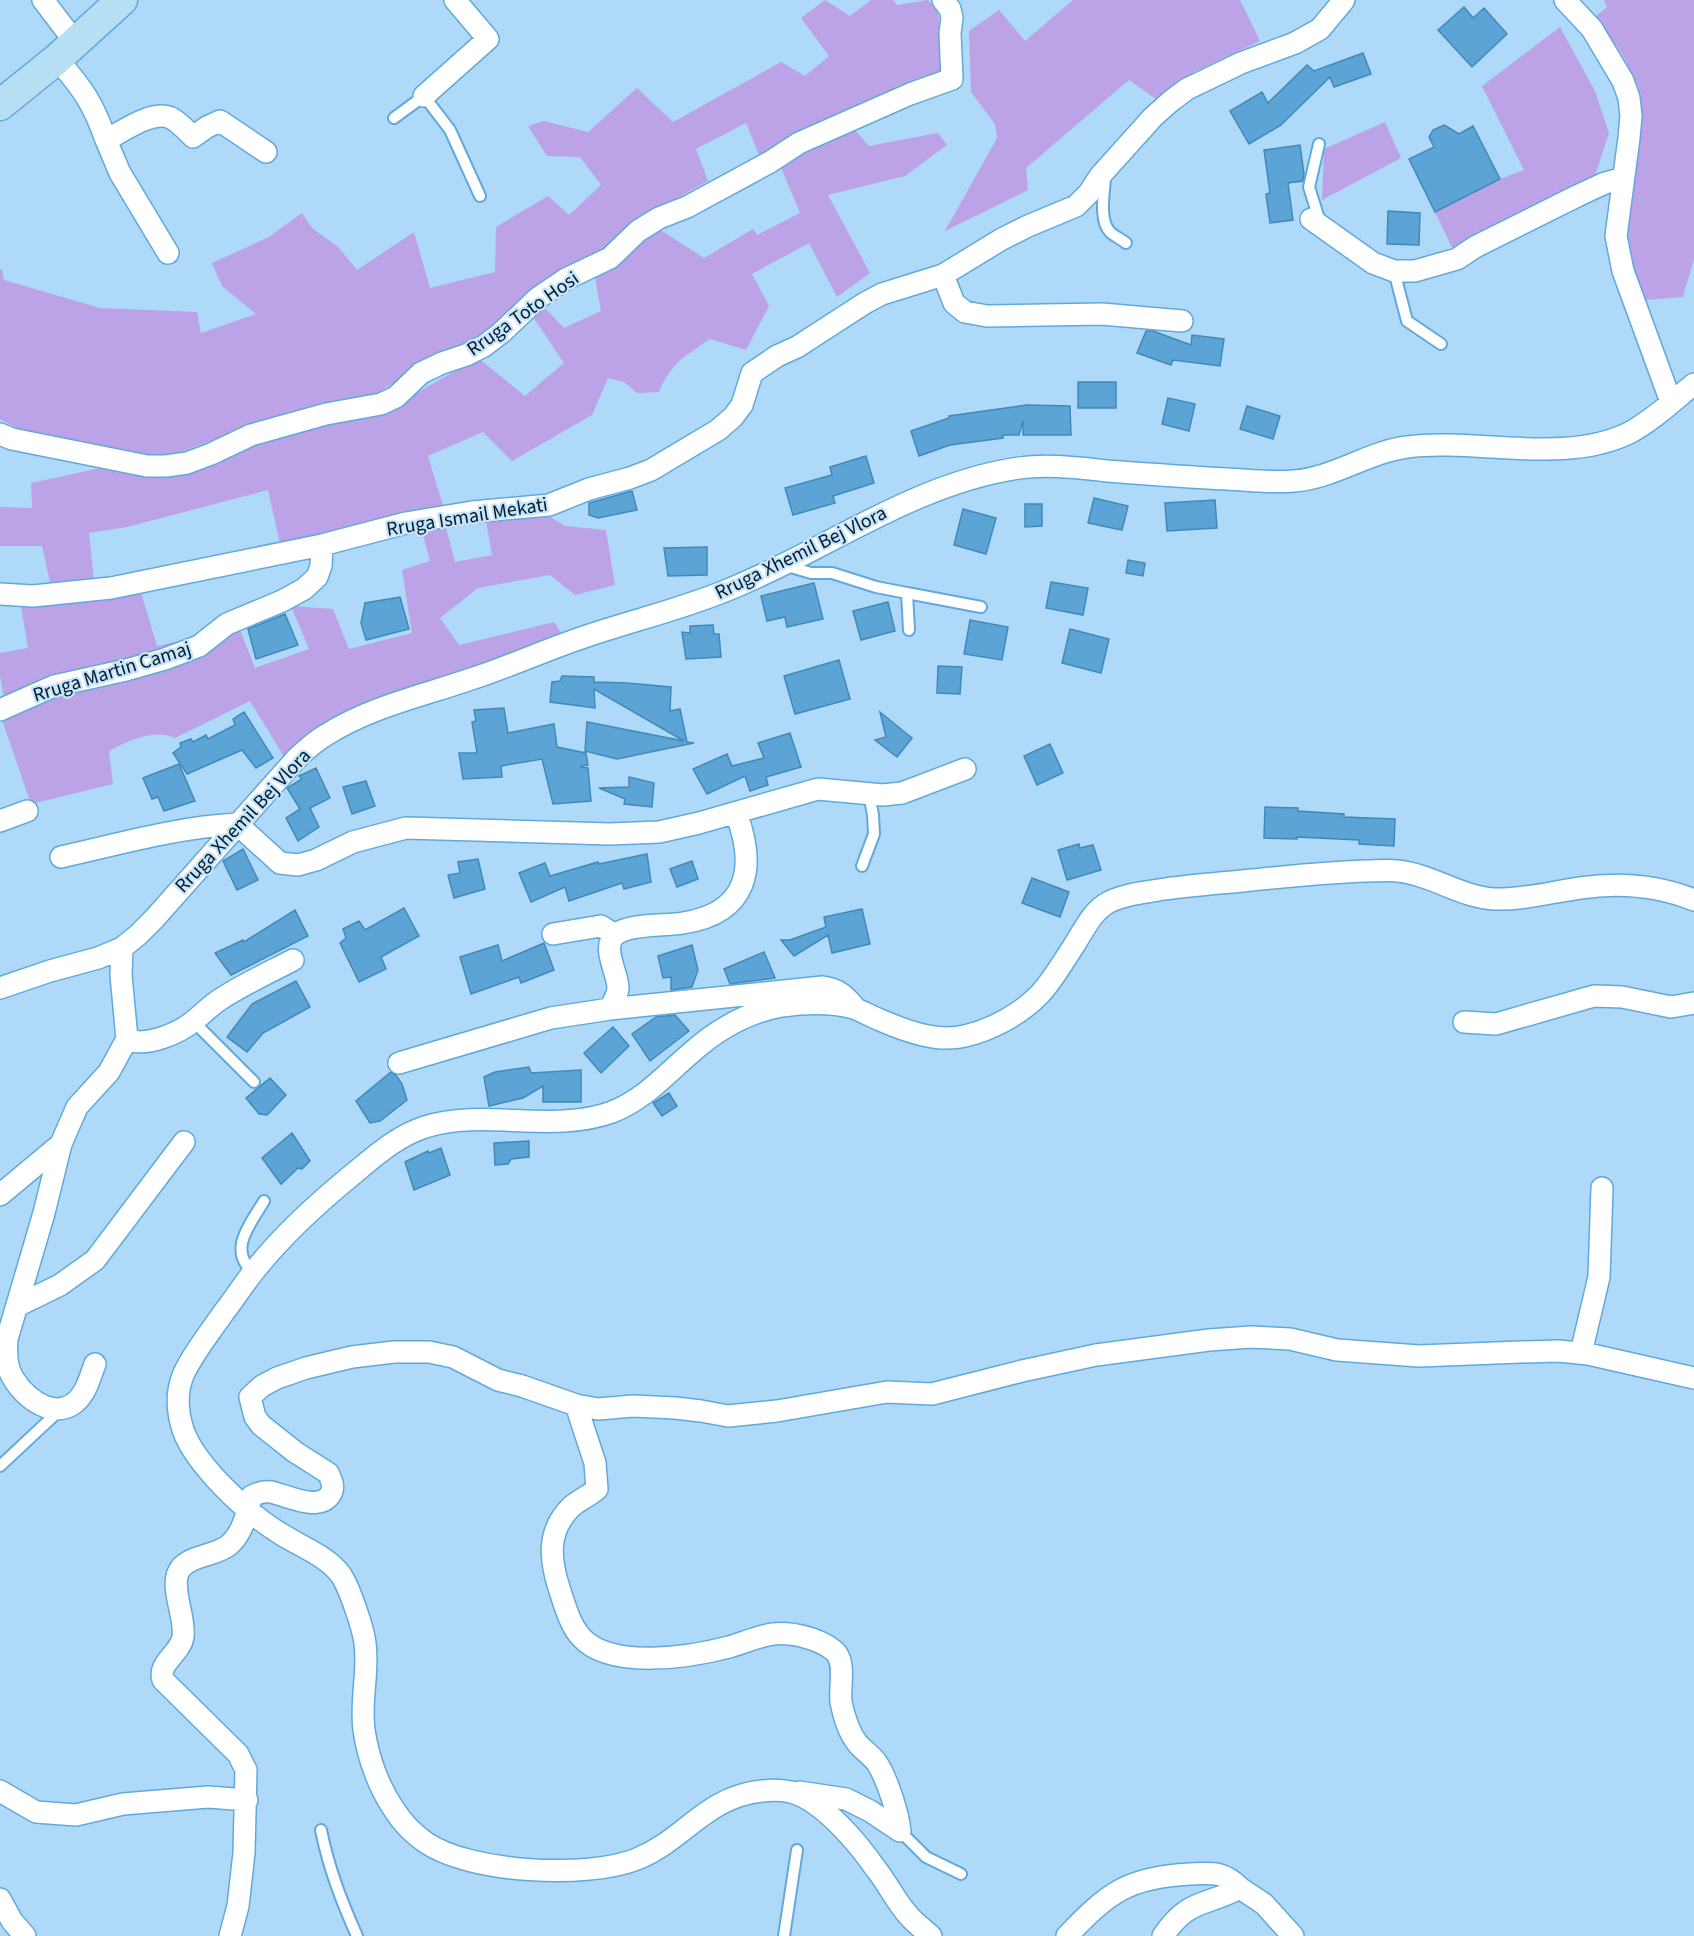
<svg xmlns="http://www.w3.org/2000/svg" width="1694" height="1936" viewBox="0 0 1694 1936" font-family="'Source Sans 3',sans-serif">
  <style>
    .green { fill: #bca2e7 }
    .building { fill: #5ca3d6; stroke: #4189ba; stroke-width: 1.5 }
    .lines { fill: none; stroke-linecap: round; stroke-linejoin: round }
    .service-casing { stroke: #61a9dc; stroke-width: 14 }
    .minor-casing { stroke: #61a9dc; stroke-width: 24 }
    .secondary-casing { stroke: #61a9dc; stroke-width: 33 }
    .service { stroke: #fff; stroke-width: 10 }
    .minor { stroke: #fff; stroke-width: 21 }
    .secondary { stroke: #b6dff4; stroke-width: 30 }
    .labels { text-anchor: middle; dominant-baseline: central; stroke-width: 4.5; stroke-linejoin: round; paint-order: stroke }
    .street-label { font-size: 20px; fill: #001d31; stroke: #c8e4f9 }
  </style>
  <rect width="100%" height="100%" fill="#afd9f8"/>
  <!-- green -->
  <path class="green" d="M825,0L850,16L871,0H893L897,5L928,0L938,11L944,73L759,155L746,123L696,149L708,181L644,216L602,251L472,344L427,360L373,397L250,427L158,460L112,447L24,432L0,419V269L2,270L4,280L100,308L197,312L201,333L256,314L222,286L212,263L269,237L302,213L312,228L338,247L357,270L414,232L430,288L495,272L496,227L548,196L569,215L601,185L580,157L547,156L528,126L544,121L588,132L637,88L673,122L781,62L805,76L829,56L801,18Z
    M1073,0H1240L1260,41L1194,72L1156,99L1129,80L1026,168L1028,190L945,231L997,138L995,124L971,92L969,31L999,10L1025,41Z
    M1604,0H1694V259L1683,297L1645,300L1623,250L1639,88L1622,54L1595,17L1607,7Z
    M1560,27L1595,91L1609,133L1593,182L1455,254L1435,212L1500,179L1524,170L1482,86Z
    M1385,122L1401,158L1322,200L1324,149Z
    M853,128L869,146L938,133L947,145L905,176L828,195L870,273L837,297L809,243L752,274L769,306L746,350L710,339C685,356 671,363 659,392L637,393L624,382L608,378L592,415L512,461L483,432L428,456L444,509L280,544L268,490L127,527L89,533L94,580L51,587L42,546H0V507L32,508L31,483L100,468L154,475L251,442L399,403L478,358L525,396L564,363L531,314L542,305L564,328L601,311L595,277L659,229L704,258L753,229L757,235L800,213L780,165L803,149Z
    M547,515L565,526L606,530L615,585L575,595L550,575L478,588L440,618L459,645L554,622L563,636L336,717L283,755L250,701L175,738C154,728 128,741 109,751L113,784L31,804L0,714L4,699L0,676V653L28,648L21,606L140,589L157,646L183,640L210,647L238,625L255,668L309,649L291,606L333,609L349,649L412,633L402,570L430,561L421,528L445,524L455,562L492,555L485,516Z"/>
  <!-- building -->
  <path class="building" d="M1464,7L1473,18L1484,8L1507,34L1472,67L1438,30Z
    M1363,53L1371,74L1334,87L1330,77L1281,125L1249,144L1230,111L1262,92L1268,103L1307,65L1314,71Z
    M1444,125L1459,134L1473,126L1500,179L1435,212L1409,159L1434,147L1429,137L1433,130Z
    M1300,145L1304,174L1303,181L1288,183L1293,220L1270,223L1266,194L1270,193L1264,150Z
    M1388,211L1420,213L1419,245L1387,244Z
    M1146,331H1153L1191,345L1192,335L1224,339L1220,366L1173,360L1171,365L1137,353Z
    M1078,382H1116V408H1078Z
    M1168,398L1195,404L1189,431L1162,424Z
    M1027,405L1070,406L1071,435H1023V421L1019,435H1003V438L950,445L919,456L911,431L949,418V416Z
    M1247,406L1280,416L1273,439L1240,429Z
    M866,456L874,483L833,496L835,503L793,515L785,488L832,475L830,467Z
    M632,491L637,510L598,518L589,515V503Z
    M1094,498L1128,506L1122,530L1088,523Z
    M1215,500L1217,528L1167,531L1165,503Z
    M1025,504H1042V526L1025,527Z
    M963,509L996,518L986,554L954,545Z
    M707,547V575L668,576L664,548Z
    M1128,560L1145,563L1143,576L1126,573Z
    M1051,582L1088,588L1083,615L1046,608Z
    M814,583L823,619L787,627L785,617L767,621L761,596Z
    M400,597L409,629L366,640L361,623L365,603Z
    M888,602L895,631L861,640L853,611Z
    M285,614L298,645L256,659L248,629Z
    M970,620L1008,627L1002,660L964,654Z
    M713,625L714,634H719L721,657L686,659L682,632L690,633V626Z
    M1070,629L1109,639L1101,673L1062,663Z
    M839,660L850,699L795,714L784,676Z
    M938,666L962,667L960,694L937,693Z
    M562,676L594,677V682L627,683L671,687L670,711L680,709L687,742L694,743L617,759L585,751L587,722L684,741L594,689L595,708L550,702L552,682L560,681Z
    M504,708L508,733L554,724L557,747L586,753L588,765L580,767L588,768L591,801L553,804L542,759L501,766L502,777L463,779L459,753H477L472,722L476,721L474,710Z
    M244,712L273,758L256,768L242,750L187,774L173,753L181,747L180,743L191,739L193,742L206,735L208,739L235,725L233,719Z
    M880,712L912,738L897,757L875,740L886,737Z
    M790,733L801,767L766,777L768,785L750,791L745,776L707,794L693,769L727,754L732,766L764,758L758,743Z
    M1050,744L1063,773L1037,785L1024,756Z
    M179,764L195,801L164,811L158,797L152,799L143,778Z
    M316,768L330,798L310,808L319,827L298,841L286,818L300,809L287,788L302,779L299,776Z
    M629,777L654,783L652,807L624,804L625,799L599,788L629,787Z
    M366,781L375,806L352,814L343,787Z
    M1265,807L1298,808V811L1344,814V817L1395,819L1394,846L1359,844V840L1297,837V839L1264,838Z
    M1079,844L1080,848L1093,845L1101,870L1067,880L1058,850Z
    M243,849L258,880L237,890L223,861Z
    M647,854L651,882L624,889L622,883L569,901L565,887L531,902L519,873L545,863L550,876L598,862L599,864Z
    M478,859L485,889L454,898L448,875L460,873L458,862Z
    M692,861L698,879L677,887L670,869Z
    M1032,878L1069,892L1060,917L1022,903Z
    M404,908L419,936L381,957L386,969L359,982L340,943L346,938L343,929L359,921L365,930Z
    M862,909L870,944L832,953L828,935L794,956L781,940H790L826,927L824,917Z
    M295,910L308,936L231,975L215,953L243,940L244,942Z
    M544,943L554,970L521,983L519,977L471,994L460,957L498,945L502,961Z
    M692,945L698,970L692,987L671,990V977L663,978L658,956Z
    M764,952L775,978L730,984L724,969Z
    M296,981L310,1007L263,1033L247,1052L227,1037L252,1004Z
    M675,1015L689,1031L650,1061L632,1034L656,1017Z
    M613,1027L629,1046L601,1073L584,1053Z
    M529,1067L531,1073L581,1070V1102H543V1086L523,1098L489,1106L484,1077L495,1072Z
    M391,1072L396,1075L402,1084L407,1100L380,1121L370,1123L356,1101Z
    M270,1078L286,1095L267,1115L259,1114L246,1098Z
    M669,1093L677,1106L662,1116L653,1103Z
    M292,1133L310,1161L302,1169L298,1168L281,1184L262,1158Z
    M529,1141V1157L511,1159L508,1164L495,1165L494,1143Z
    M441,1148L450,1175L414,1190L405,1162L428,1151L429,1153Z"/>
  <g class="lines">
    <!-- service casing -->
    <g class="service-casing">
      <path id="service" d="M394,118L424,96L450,130L480,196
        M1319,144L1309,187L1320,222
        M1105,175C1105,190 1098,219 1110,232C1114,236 1121,239 1126,243
        M1394,271L1407,321L1441,344
        M784,565L811,573H832L876,587L907,593L909,630
        M907,593L981,607
        M862,866L874,834L873,815L869,794
        M194,1022L254,1082
        M253,1272C227,1250 251,1223 264,1201
        M0,1466L61,1409
        M321,1830C329,1869 341,1900 357,1936
        M900,1831L926,1857L961,1874
        M784,1936L797,1850"/>
    </g>
    <!-- minor casing -->
    <g class="minor-casing">
      <path id="minor" d="M43,0L75,42
        M1565,0L1592,29L1623,81L1629,98L1631,116L1629,138L1616,236L1623,271L1671,402
        M57,59C83,89 93,103 106,140C122,132 153,109 171,118C179,122 187,131 193,137L207,127L220,121L266,152
        M424,96L488,39L455,0
        M106,140L120,173L168,253
        M1311,219L1373,263L1394,271H1415L1457,259L1475,247L1577,196L1605,183L1623,178
        M943,275L954,303L965,312L987,316L1102,314L1182,321
        M0,434L12,439L147,466H166L187,463L211,454L251,435L326,414L381,404L396,397L421,373L442,363L466,355L484,346L501,333L538,298L566,279L610,258L638,231L659,218L687,207L770,162L799,143L910,94L952,79L950,33L952,18L950,9L943,0
        M0,594L33,596L111,588L322,545L406,523L472,512L549,505L589,489L630,478L651,470L718,430L733,417L742,405L752,373L777,356L797,347L865,303L882,294L943,275L1002,239L1028,226L1076,206L1089,193L1100,176L1153,117L1171,101L1187,89L1241,63L1295,43L1320,29L1344,0
        M0,710L54,686L126,670L165,659L199,646L227,624L282,601L304,589L317,577L321,566L322,545
        M0,821L27,811
        M61,857C119,844 178,827 237,824L280,863L298,865L316,860L353,842L406,828L610,834L659,832L699,823L818,789L883,795L902,793L965,769
        M553,934L601,926L615,935
        M0,988L50,971L98,958L122,948L138,935L154,919L297,758C306,750 315,741 326,735C370,707 422,696 471,679C511,666 550,648 590,635C635,620 681,609 725,591C824,552 911,484 1019,468C1049,464 1078,468 1108,471C1147,474 1187,477 1227,479C1249,480 1272,483 1294,481C1334,478 1368,452 1407,447C1477,438 1563,465 1629,433C1653,420 1673,401 1694,384
        M610,1009C613,1002 618,995 618,988C618,973 601,947 615,935C628,923 666,926 683,923C748,913 757,868 736,813
        M1464,1022L1496,1024L1594,996L1622,997L1671,1007L1694,1003
        M127,1039C145,1048 180,1033 195,1020C205,1012 213,1003 224,997C246,983 270,972 293,960
        M399,1063L551,1018L610,1009L822,987C838,989 846,996 856,1009
        M0,1195L61,1144
        M17,1306L60,1285L95,1260L184,1142
        M1581,1353L1599,1277L1602,1188
        M95,1364C90,1377 86,1395 73,1404C49,1420 19,1393 10,1372C6,1361 6,1351 7,1339L44,1213L61,1144L77,1107L109,1072L127,1039L121,975L122,948
        M576,1405L595,1463L597,1489C589,1496 579,1500 571,1507C546,1532 550,1561 560,1591C565,1606 570,1625 581,1637C610,1670 691,1657 729,1647C743,1643 758,1636 773,1634C791,1632 818,1638 833,1650C847,1660 839,1687 841,1702C844,1716 848,1732 858,1744C863,1750 872,1756 877,1763C887,1779 898,1812 900,1831
        M0,1791L36,1812L76,1815L123,1804L208,1797L247,1800
        M799,1792L846,1799L870,1811L900,1831
        M0,1899L12,1921L25,1936
        M230,1936L238,1906L244,1853L246,1770L238,1754L163,1680C157,1663 181,1653 183,1637C186,1619 171,1590 178,1573C185,1555 215,1557 229,1545C244,1532 246,1513 252,1496C259,1493 263,1491 271,1492C286,1495 318,1512 330,1495C335,1487 332,1481 328,1473L295,1452L261,1425L255,1417L250,1397L262,1386L277,1378L306,1368L352,1357L394,1352H429L453,1357L498,1380L522,1386L576,1405L598,1409L633,1406L675,1408L701,1411L728,1416L777,1411L887,1392L932,1394L1022,1371L1096,1355L1209,1340L1251,1337L1290,1339L1337,1350L1419,1356L1521,1352L1559,1351L1588,1354L1694,1378
        M931,1936C925,1931 914,1922 909,1916C896,1902 888,1884 876,1869C858,1843 822,1800 791,1792C782,1790 771,1790 762,1791C705,1797 686,1839 637,1859C588,1879 469,1873 425,1842C414,1834 402,1822 395,1811C379,1788 368,1758 364,1730C360,1701 369,1671 365,1643C363,1627 349,1587 341,1575C327,1556 300,1546 281,1534C248,1514 196,1466 183,1430C177,1411 176,1391 184,1373C194,1352 211,1331 224,1312C236,1297 246,1280 259,1265C286,1232 319,1202 352,1175C375,1156 397,1136 425,1127C485,1108 552,1134 612,1112C645,1099 666,1074 692,1052C718,1029 748,1012 782,1006C805,1003 831,1002 854,1008C859,1010 875,1018 880,1020C906,1031 937,1043 965,1036C991,1030 1021,1014 1040,994C1053,980 1063,962 1073,947C1084,930 1092,911 1109,902C1126,894 1146,892 1165,889C1194,885 1223,883 1252,880C1291,876 1329,872 1368,871C1373,871 1392,870 1397,871C1431,874 1460,897 1494,899C1523,900 1552,892 1580,888C1620,882 1657,885 1694,900
        M1067,1936C1108,1893 1128,1877 1190,1874C1212,1873 1224,1871 1240,1888
        M1163,1936C1189,1898 1204,1907 1240,1888L1264,1904L1293,1936"/>
    </g>
    <!-- secondary casing -->
    <g class="secondary-casing">
      <path id="secondary" d="M0,105L57,59L122,0"/>
    </g>
    <!-- service -->
    <use href="#service" class="service"/>
    <!-- minor -->
    <use href="#minor" class="minor"/>
    <!-- secondary -->
    <use href="#secondary" class="secondary"/>
  </g>
  <g class="labels">
    <!-- street labels -->
    <g class="street-label">
      <text transform="translate(523 314) rotate(-35)">Rruga Toto Hosi</text>
      <text transform="translate(467 517) rotate(-9)">Rruga Ismail Mekati</text>
      <text transform="translate(801 553) rotate(-26)">Rruga Xhemil Bej Vlora</text>
      <text transform="translate(112 672) rotate(-17)">Rruga Martin Camaj</text>
      <text transform="translate(243 821) rotate(-47)">Rruga Xhemil Bej Vlora</text>
    </g>
  </g>
</svg>
